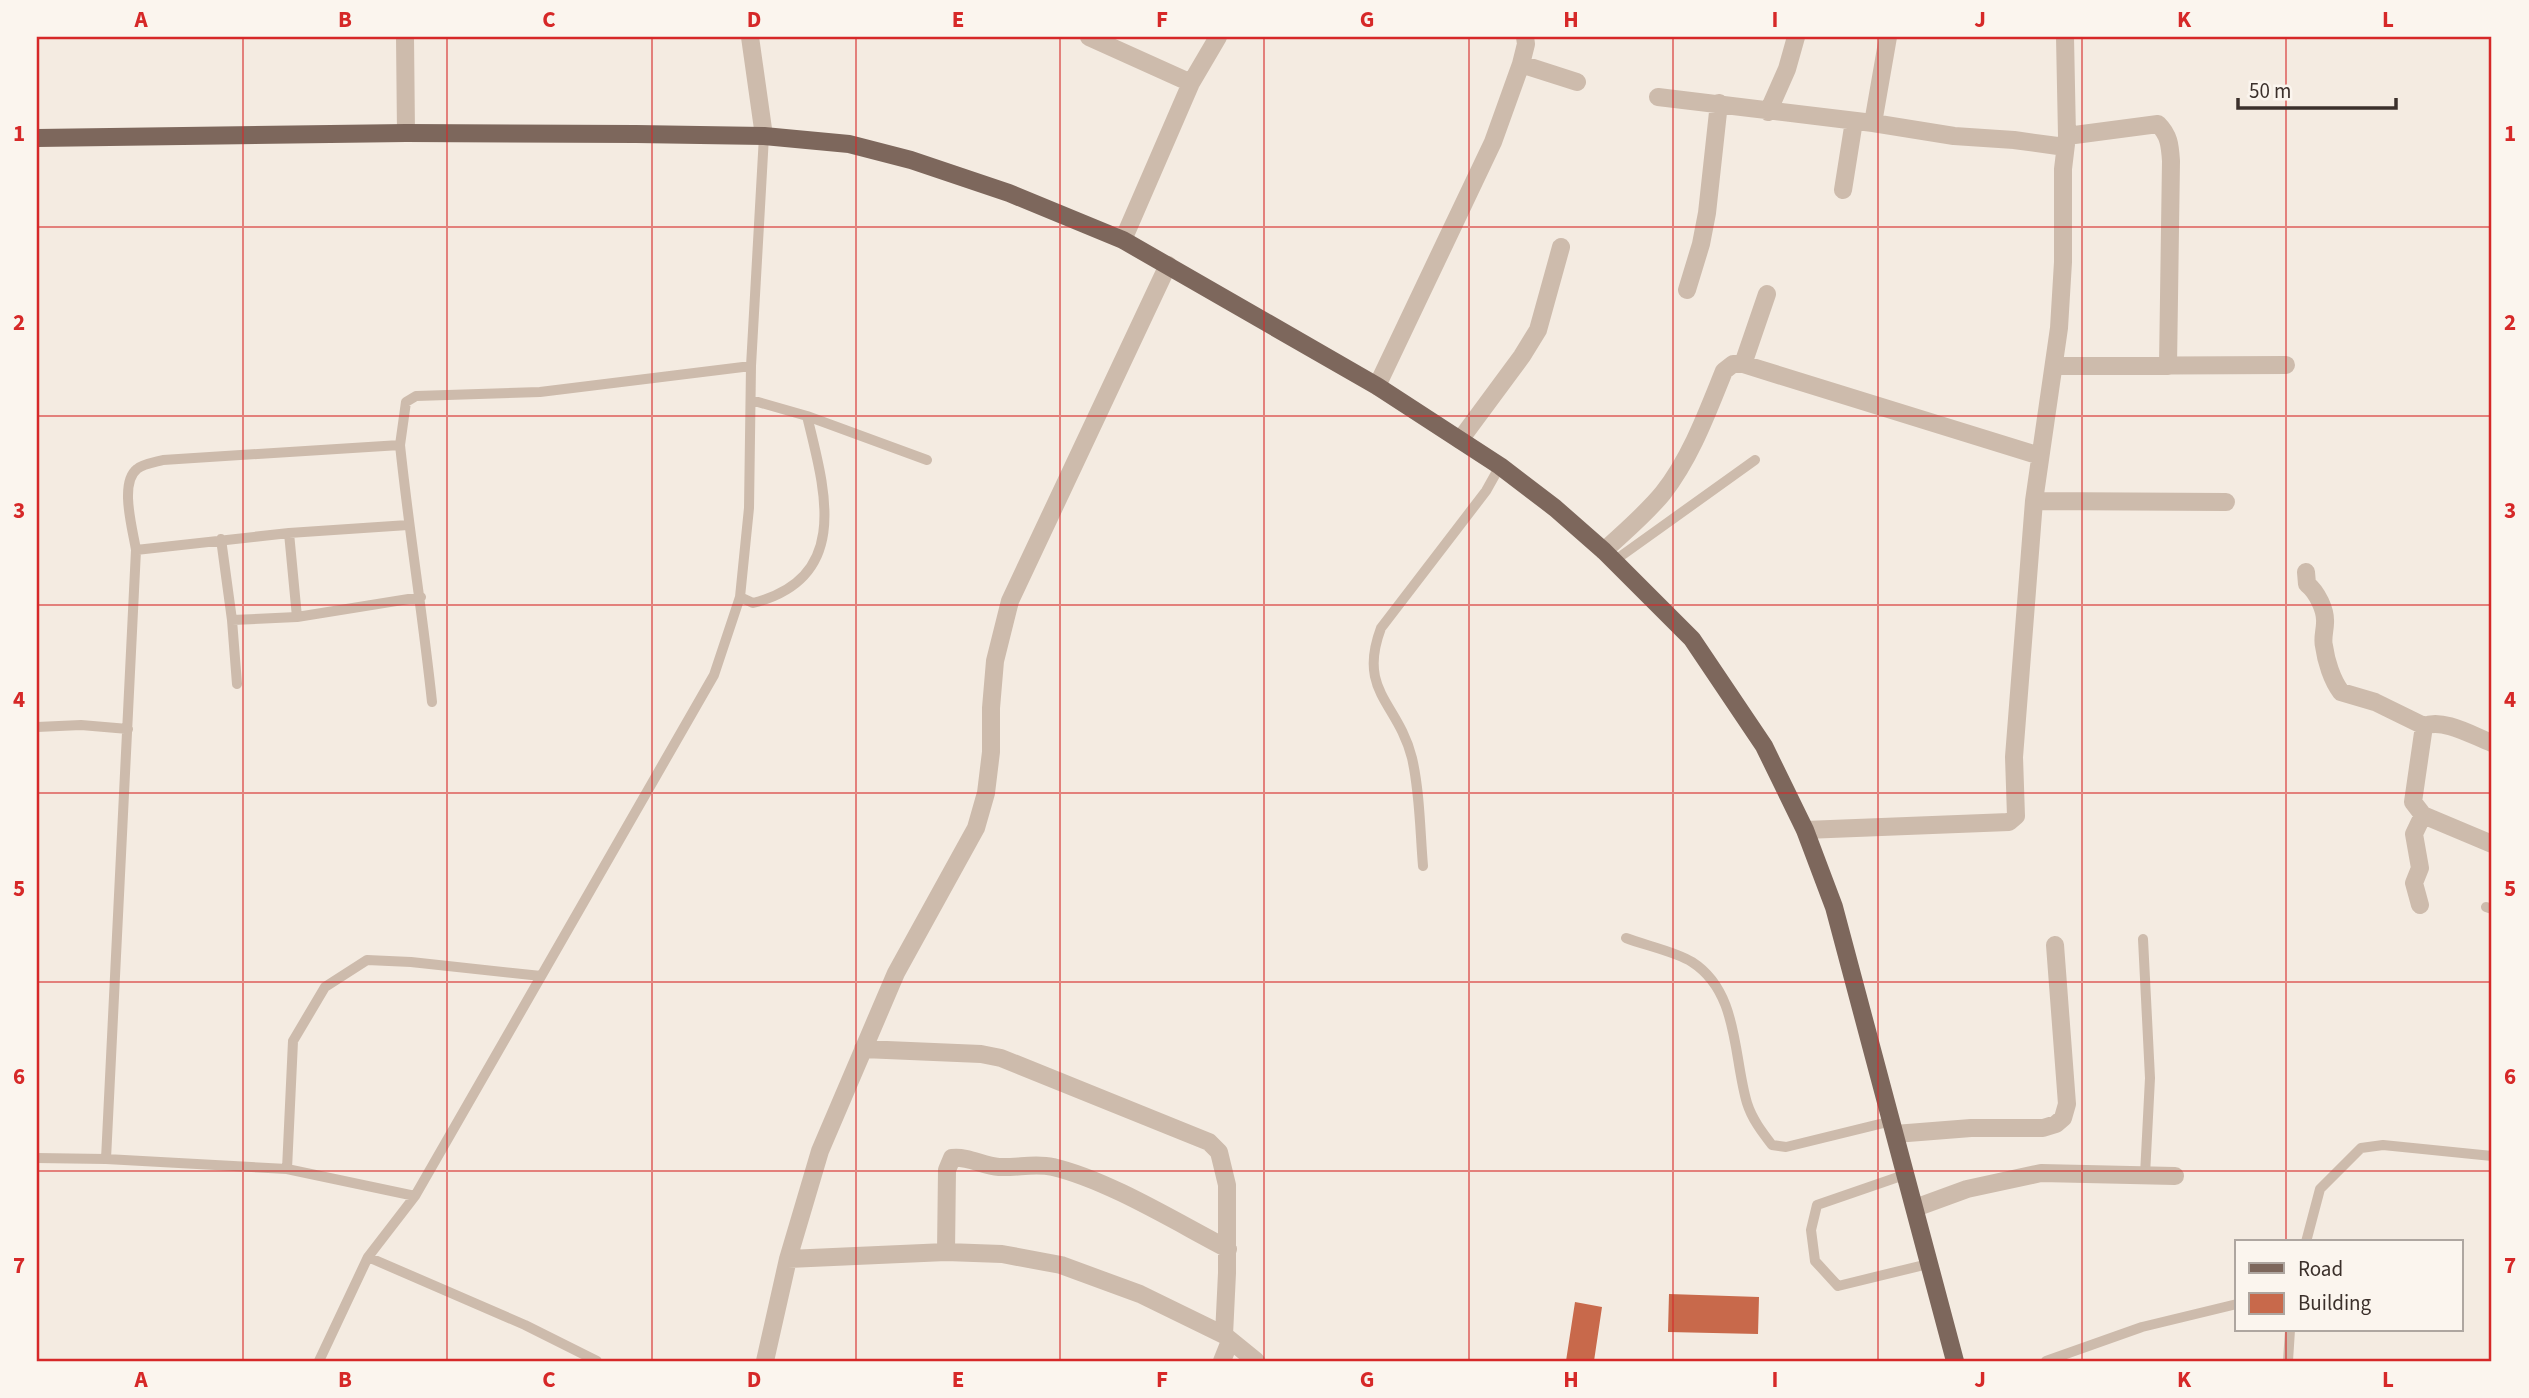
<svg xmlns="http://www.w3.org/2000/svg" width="2529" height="1398" viewBox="0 0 2529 1398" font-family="'Source Sans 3',sans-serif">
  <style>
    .building { fill: #c8694b }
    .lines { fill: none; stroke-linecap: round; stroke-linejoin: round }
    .lane { stroke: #cdbbac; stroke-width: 10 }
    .street { stroke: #cdbbac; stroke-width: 18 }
    .primary { stroke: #7d675c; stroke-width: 18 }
    .grid { fill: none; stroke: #d62828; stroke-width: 2; stroke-opacity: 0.55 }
    .neatline { fill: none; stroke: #d62828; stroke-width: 2.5 }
    .grid-label { font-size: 23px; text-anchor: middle; font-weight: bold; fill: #d62828 }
  </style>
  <rect width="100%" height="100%" fill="#f4ebe1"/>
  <!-- building -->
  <path class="building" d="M1669,1294L1759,1297L1758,1334L1668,1332Z
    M1575,1302L1602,1307L1594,1361H1566Z"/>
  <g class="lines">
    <!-- lane -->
    <path class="lane" d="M751,400L807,416L927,460
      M400,445C409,531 423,616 432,702
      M289,533L297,617
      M221,539L232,620L237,684
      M136,550L289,533L408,525
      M1614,561L1755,460
      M740,597L753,603C852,578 825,490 807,416
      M232,620L297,617L421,597
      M37,727L81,725L128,729
      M1423,866C1420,831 1420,793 1412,758C1398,702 1357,692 1381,628L1486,491L1500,466
      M2486,907L2492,909
      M1626,938C1644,945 1677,952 1692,962C1739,992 1733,1056 1747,1103C1752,1119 1762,1132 1772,1145L1786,1147L1892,1121
      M2143,939L2150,1078L2145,1175
      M37,1158L106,1159L287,1169L415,1196
      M106,1159L136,550C133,530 119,483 137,469C143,464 156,462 163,460L400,445L406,402L416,396L540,392L751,366L764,136
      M287,1169L293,1041L325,987L367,960L411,962L541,976
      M1904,1175L1817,1205L1811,1230L1815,1261L1838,1286L1928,1264
      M2306,1242L2320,1189L2361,1148L2383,1145L2492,1156
      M368,1257L525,1325L597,1361
      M319,1361L368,1257L415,1196L714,675L740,597L749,508L751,366
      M2046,1361L2142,1327L2237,1304
      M2288,1361L2290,1330"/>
    <!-- street -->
    <path class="street" d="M405,37L406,133
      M750,37L764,136
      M1089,37L1191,83
      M1521,64L1577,82
      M1658,97L1873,123L1954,136L2014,140L2065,147
      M1768,112L1787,69L1796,37
      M1873,123L1888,37
      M2067,136L2158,124C2169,135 2170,145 2171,161L2168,366
      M1843,190L1854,121
      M1123,240L1191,83L1218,37
      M1687,290L1701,244L1707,213L1719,103
      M1743,364L1767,294
      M2055,366L2286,365
      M1377,386L1493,142L1521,64L1526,44L1525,37
      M1460,440L1522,356L1538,330L1561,247
      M2034,501L2226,502
      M1604,551C1623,533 1646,514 1663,493C1691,457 1707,413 1724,371L1733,364H1743L2040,456
      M2306,572L2307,584C2317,592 2326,610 2325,623C2325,630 2322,639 2324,646C2326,661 2332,680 2341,692L2375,702L2424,726
      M2492,743C2473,736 2444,718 2424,726L2413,802L2423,815L2492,844
      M1805,830L2009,822L2016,816L2014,757L2034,501L2059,328L2063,262V169L2067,136L2065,37
      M2420,905L2414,883L2420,868L2414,834L2423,815
      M863,1049L981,1054L1001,1058L1209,1142L1219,1152L1227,1185V1273L1224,1335
      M1895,1134L1971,1128H2043L2056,1124L2063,1118L2067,1104L2055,945
      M1915,1208L1967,1189L2041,1173L2175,1176
      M946,1252L947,1170L952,1158C968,1156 983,1166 999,1167C1018,1168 1034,1163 1053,1167C1108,1180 1176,1222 1228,1249
      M788,1259L946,1252L1002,1254L1061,1265L1140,1294L1224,1335L1256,1361
      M765,1361L788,1259L820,1151L896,973L976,828L986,793L991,752V708L995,661L1010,601L1168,265
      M1222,1361L1230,1341"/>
    <!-- primary -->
    <path class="primary" d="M37,138L406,133L636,134L764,136L849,144L911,160L1009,193L1123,240L1377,386L1500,466L1555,508L1604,551L1692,639L1764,746L1805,830L1834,907L1955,1361"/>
  </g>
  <!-- grid -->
  <path class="grid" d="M243,37V1361M447,37V1361M652,37V1361M856,37V1361M1060,37V1361M1264,37V1361M1469,37V1361M1673,37V1361M1878,37V1361M2082,37V1361M2286,37V1242M37,227H2492M37,416H2492M37,605H2492M37,793H2492M37,982H2492M37,1171H2492M2286,1330V1361"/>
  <!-- border -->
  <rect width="2529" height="1398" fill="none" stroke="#fbf5ee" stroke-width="77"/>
  <!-- legend -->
  <rect x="2235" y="1240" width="228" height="91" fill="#fbf5ee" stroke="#aea6a0" stroke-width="2"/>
  <rect x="2249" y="1263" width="35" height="10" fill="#7d675c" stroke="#aea6a0" stroke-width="2"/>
  <text x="2298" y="1276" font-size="21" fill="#3b302b">Road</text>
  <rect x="2249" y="1293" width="35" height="21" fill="#c8694b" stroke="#aea6a0" stroke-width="2"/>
  <text x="2298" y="1310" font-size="21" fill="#3b302b">Building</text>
  <!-- scale -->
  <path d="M2238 98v10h158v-10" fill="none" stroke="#3b302b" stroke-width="3.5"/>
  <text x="2249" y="98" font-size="21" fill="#3b302b" stroke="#fbf5ee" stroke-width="5" paint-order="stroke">50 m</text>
  <rect x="38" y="38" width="2452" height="1322" class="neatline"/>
  <g class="grid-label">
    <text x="141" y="27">A</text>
    <text x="345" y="27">B</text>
    <text x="549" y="27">C</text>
    <text x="754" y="27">D</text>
    <text x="958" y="27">E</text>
    <text x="1162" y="27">F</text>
    <text x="1367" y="27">G</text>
    <text x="1571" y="27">H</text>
    <text x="1775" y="27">I</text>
    <text x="1980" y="27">J</text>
    <text x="2184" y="27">K</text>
    <text x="2388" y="27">L</text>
    <text x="19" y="141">1</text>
    <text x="2510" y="141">1</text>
    <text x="19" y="330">2</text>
    <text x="2510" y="330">2</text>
    <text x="19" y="518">3</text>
    <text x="2510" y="518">3</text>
    <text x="19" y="707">4</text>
    <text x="2510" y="707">4</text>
    <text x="19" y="896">5</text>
    <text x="2510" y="896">5</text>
    <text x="19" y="1084">6</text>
    <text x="2510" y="1084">6</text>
    <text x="19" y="1273">7</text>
    <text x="2510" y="1273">7</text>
    <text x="141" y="1387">A</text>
    <text x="345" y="1387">B</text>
    <text x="549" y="1387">C</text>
    <text x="754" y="1387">D</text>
    <text x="958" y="1387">E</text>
    <text x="1162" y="1387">F</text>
    <text x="1367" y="1387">G</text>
    <text x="1571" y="1387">H</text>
    <text x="1775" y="1387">I</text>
    <text x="1980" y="1387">J</text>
    <text x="2184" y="1387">K</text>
    <text x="2388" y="1387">L</text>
  </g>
</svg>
